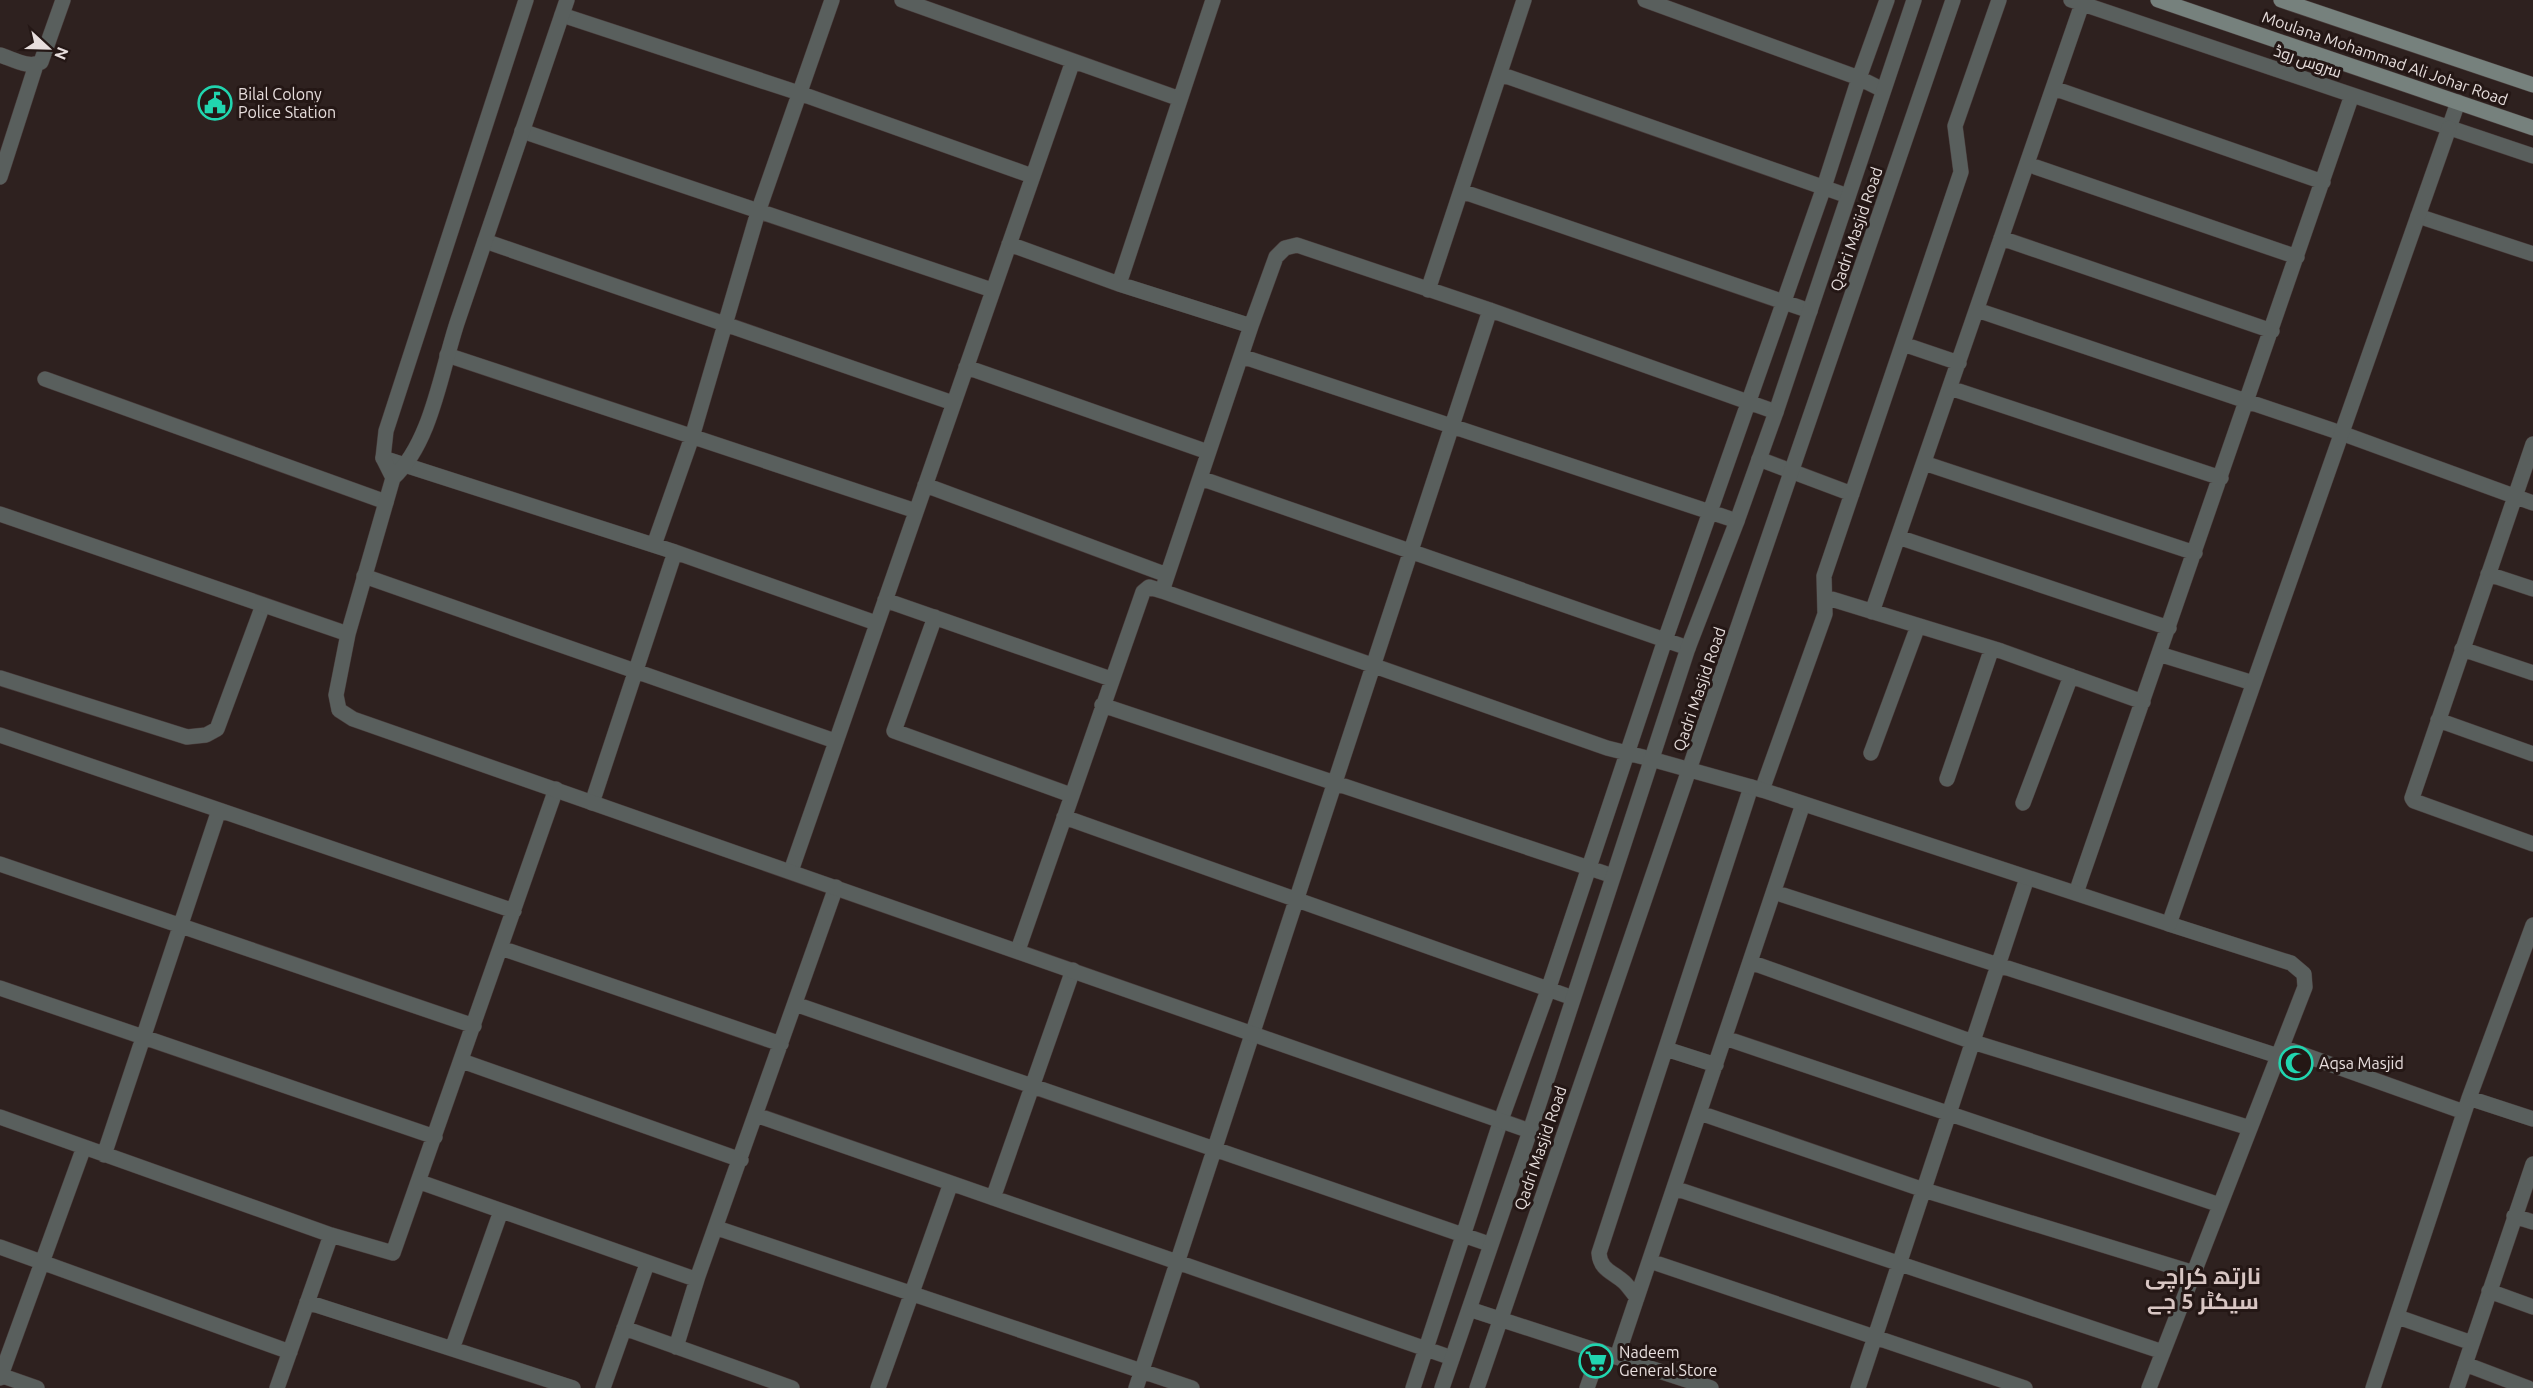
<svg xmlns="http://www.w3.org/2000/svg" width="2533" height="1388" viewBox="0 0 2533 1388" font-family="Ubuntu,Cairo,sans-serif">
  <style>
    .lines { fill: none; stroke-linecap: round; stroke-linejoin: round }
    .minor-casing { stroke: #483b3a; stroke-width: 16 }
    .tertiary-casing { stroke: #483b3a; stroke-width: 16 }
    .secondary-casing { stroke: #483b3a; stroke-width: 16 }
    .minor { stroke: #595f5d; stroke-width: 15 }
    .tertiary { stroke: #595f5d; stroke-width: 15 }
    .secondary { stroke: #76817d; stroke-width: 15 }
    .labels { text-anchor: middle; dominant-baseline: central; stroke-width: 6; stroke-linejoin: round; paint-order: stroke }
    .street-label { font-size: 16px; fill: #e7dedd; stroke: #241715 }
    .poi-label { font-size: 16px; fill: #e7dedd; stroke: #241715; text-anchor: start }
    .district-label { font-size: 22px; font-weight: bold; fill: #d8c6c3; stroke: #241715 }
  </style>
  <rect width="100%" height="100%" fill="#2e211f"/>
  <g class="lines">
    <!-- minor casing -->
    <g class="minor-casing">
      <path id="minor" d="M902,0L1180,99
        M1645,0L1859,78L1883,90
        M2071,0L2533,156
        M562,15L799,93L1032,176
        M0,55C13,59 29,69 41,62L63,0
        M1500,74L1848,196
        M2053,88L2323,182
        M2449,128L2458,102
        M522,131L992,290
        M2027,164L2297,257
        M0,177L36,65
        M1461,191L1810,311
        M2418,216L2533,254
        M2001,238L2272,331
        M485,241L953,403
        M1009,244L1119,284L1251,326L1276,257L1285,248L1297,245L1490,310L1776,412
        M1119,284L1213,0
        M1428,290L1524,0
        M1977,310L2341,433L2533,503
        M1903,344L1959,363
        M447,355L916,511
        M1241,356L1737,521
        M966,367L1208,452
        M45,379L386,502
        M1950,388L2221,478
        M2533,444L2412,798L2414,801L2533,844
        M383,458L675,552L876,623
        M1759,459L1852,494
        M1924,463L2195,553
        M1200,478L1688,648
        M925,485L1167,575
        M1898,537L2169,628
        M654,545L692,437L758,212L832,0
        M2488,574L2533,589
        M364,576L835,741
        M1162,591L1607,748L1651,759
        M1825,597L2001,651L2143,702
        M885,600L1111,679
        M1872,612L2082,4
        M935,617L894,731L1071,795
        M2462,649L2533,673
        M2159,654L2253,683
        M0,678L187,737L206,735L217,729L263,605
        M1102,705L1613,876
        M2438,720L2533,754
        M0,735L514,911
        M1871,753L1918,626
        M1947,779L1992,648
        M1762,790L1825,614L1824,576L1961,172L1955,126L1999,0
        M592,803L675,552
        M2023,803L2071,676
        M1064,817L1573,998
        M0,864L474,1026
        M791,871L1073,61
        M1774,892L2278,1056
        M2076,893L2352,95
        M501,948L781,1044
        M1018,950L1143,592L1149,587L1162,591L1251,326
        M1750,962L1973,1042L2250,1128
        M0,988L435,1137
        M795,1004L1489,1244
        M1725,1038L2220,1205
        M2282,1047L2464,1112
        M1666,1049L1716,1065
        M462,1061L741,1160
        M2469,1098L2533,1119
        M1700,1113L1924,1190L2194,1273
        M756,1115L1452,1358
        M0,1117L331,1235L393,1253L556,789
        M104,1155L219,810
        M420,1182L692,1278L698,1276L836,887
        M1674,1188L2163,1352
        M993,1198L1073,970
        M2514,1216L2533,1222
        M717,1228L1192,1388
        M0,1247L290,1352
        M1650,1261L2025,1388
        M2489,1291L2533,1307
        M1637,1298C1633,1293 1629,1287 1624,1282C1613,1272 1600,1270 1599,1253L1751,787
        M307,1302L573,1388
        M2398,1317L2472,1343
        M624,1328L792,1388
        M676,1347L698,1276
        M452,1349L501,1211
        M1617,1357L1803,804
        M2465,1364L2528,1388
        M0,1375L37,1388
        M0,1378L84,1147
        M277,1388L331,1235
        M603,1388L647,1264
        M878,1388L951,1183
        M1136,1388L1490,310
        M1413,1388L1501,1120L1548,990L1665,640L1824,187L1859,78L1887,0
        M1587,1388L1600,1351
        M1858,1388L2027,878
        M2149,1388L2305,987L2304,974L2291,963L2169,924
        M2373,1388L2469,1098L2533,925
        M2457,1388L2533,1164"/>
    </g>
    <!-- tertiary casing -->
    <g class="tertiary-casing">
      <path id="tertiary" d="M567,0C531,107 494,213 458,320C441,370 432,442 393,478L348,634L336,695L339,710L353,719L1530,1131
        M393,478L383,458L386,431L526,0
        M0,514L348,634
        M1651,759L1762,790L2169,924L2449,128
        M1469,1309L1711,1388
        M1442,1388L1530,1131L1688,648L1737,521L1776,412L1914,0
        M1477,1388L1953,0"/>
    </g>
    <!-- secondary casing -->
    <g class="secondary-casing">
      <path id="secondary" d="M2158,0L2533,128
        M2281,0L2533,85"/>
    </g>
    <!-- minor -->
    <use href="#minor" class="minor"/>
    <!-- tertiary -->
    <use href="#tertiary" class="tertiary"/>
    <!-- secondary -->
    <use href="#secondary" class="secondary"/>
  </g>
  <!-- icons -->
  <defs>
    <g id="civic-ring" transform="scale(1.725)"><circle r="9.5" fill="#241715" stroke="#21d5af" stroke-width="1.5"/><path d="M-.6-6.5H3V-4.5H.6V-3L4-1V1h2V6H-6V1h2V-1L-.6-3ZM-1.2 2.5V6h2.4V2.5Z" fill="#21d5af"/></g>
    <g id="mosque-ring" transform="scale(1.725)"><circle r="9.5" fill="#241715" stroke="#21d5af" stroke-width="1.5"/><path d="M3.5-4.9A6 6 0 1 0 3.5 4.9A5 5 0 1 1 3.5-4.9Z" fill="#21d5af"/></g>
    <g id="supermarket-ring" transform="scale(1.725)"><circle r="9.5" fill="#241715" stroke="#21d5af" stroke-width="1.5"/><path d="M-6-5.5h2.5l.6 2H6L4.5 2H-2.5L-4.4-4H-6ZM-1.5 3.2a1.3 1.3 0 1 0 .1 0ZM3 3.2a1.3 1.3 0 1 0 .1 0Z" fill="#21d5af"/></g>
  </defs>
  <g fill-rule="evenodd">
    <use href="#civic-ring" x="215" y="103"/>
    <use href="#mosque-ring" x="2296" y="1063"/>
    <use href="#supermarket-ring" x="1596" y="1361"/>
  </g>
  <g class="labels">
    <!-- street labels -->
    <g class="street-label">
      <text transform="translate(2385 58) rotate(19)">Moulana Mohammad Ali Johar Road</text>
      <text transform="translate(2308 61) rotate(19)">سروس روڈ</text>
      <text transform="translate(1856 229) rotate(-71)">Qadri Masjid Road</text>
      <text transform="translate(1699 689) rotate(-71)">Qadri Masjid Road</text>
      <text transform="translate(1540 1148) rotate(-71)">Qadri Masjid Road</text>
    </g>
    <!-- poi labels -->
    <g class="poi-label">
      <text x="238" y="94">Bilal Colony<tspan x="238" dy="18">Police Station</tspan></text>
      <text x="2319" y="1063">Aqsa Masjid</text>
      <text x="1619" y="1352">Nadeem<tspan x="1619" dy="18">General Store</tspan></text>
    </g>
    <!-- district labels -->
    <g class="district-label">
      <text x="2203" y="1275">نارتھ کراچی<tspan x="2203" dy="25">سیکٹر 5 جے</tspan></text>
    </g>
  </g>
  <!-- north arrow -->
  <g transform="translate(48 48) rotate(112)" stroke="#241715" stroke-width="4.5" paint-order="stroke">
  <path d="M0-4.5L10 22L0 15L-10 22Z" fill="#e7dedd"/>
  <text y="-9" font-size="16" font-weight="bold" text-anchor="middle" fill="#e7dedd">N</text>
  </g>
</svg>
